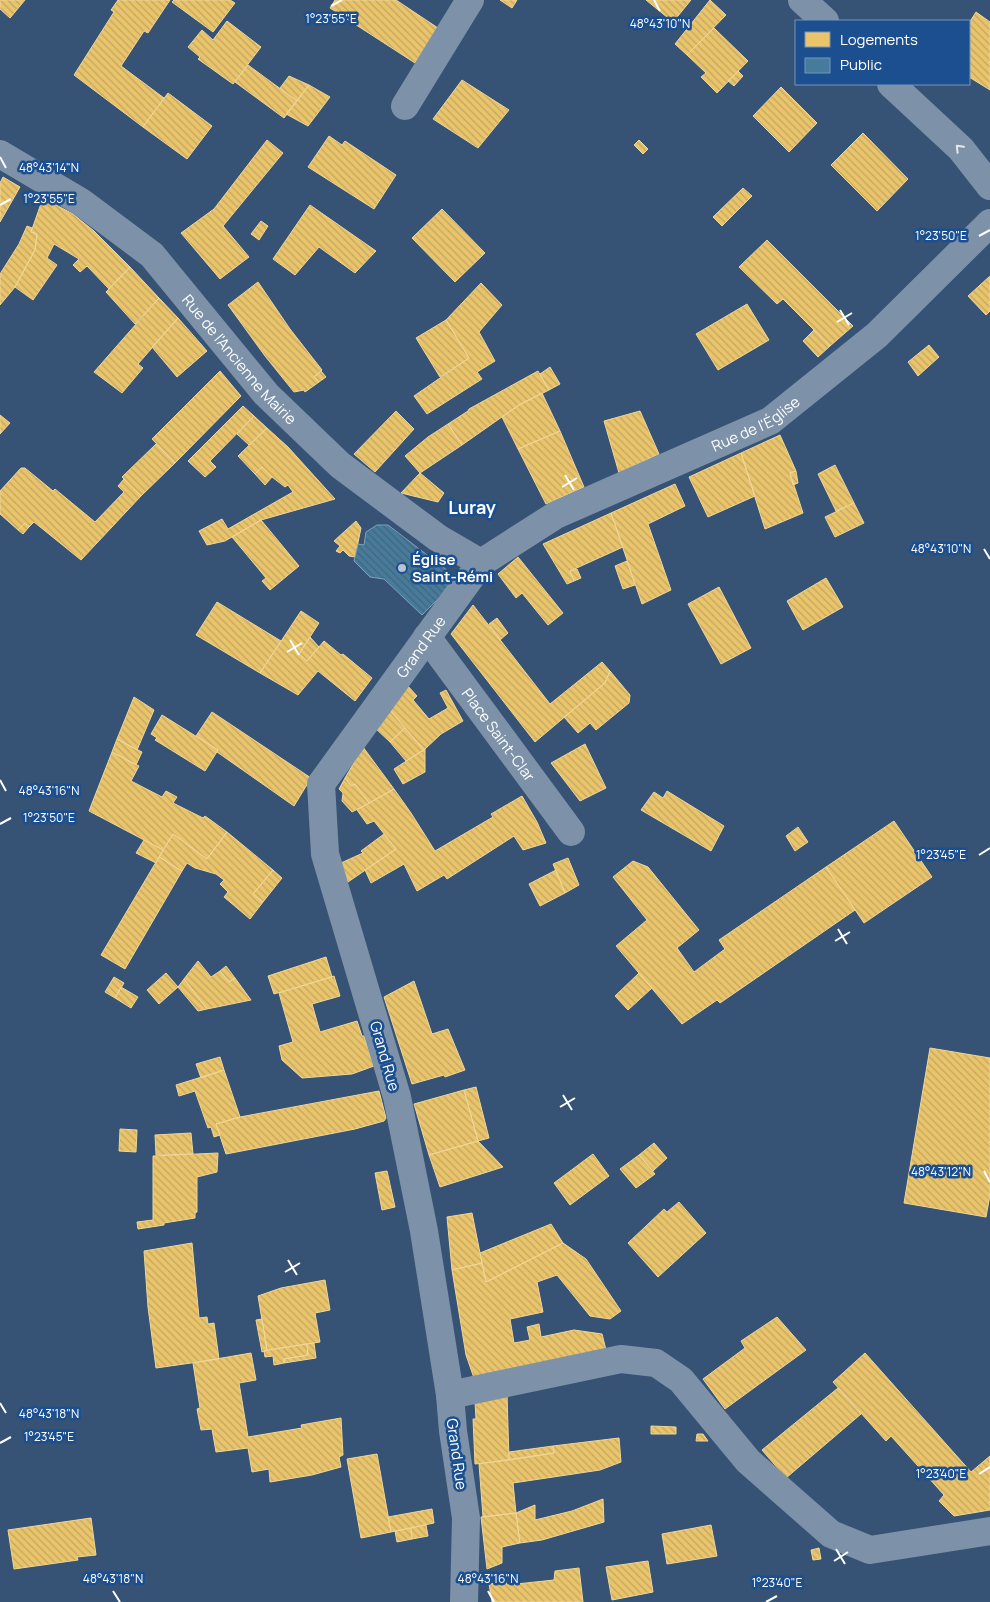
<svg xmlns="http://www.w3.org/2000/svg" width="990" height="1602" viewBox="0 0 990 1602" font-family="Manrope,sans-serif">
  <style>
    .homes { fill: url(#homes-back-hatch); stroke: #f0d697 }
    .public { fill: url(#public-back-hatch); stroke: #7da3ba }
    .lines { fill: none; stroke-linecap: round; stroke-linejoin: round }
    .minor { stroke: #7d92a8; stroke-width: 28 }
    .tertiary { stroke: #7d92a8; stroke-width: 28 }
    .oneway { stroke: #e5e9ee }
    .ticks { fill: none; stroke: #fff; stroke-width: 2 }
    .poi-dot { fill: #b9c2ce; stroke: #1b4f8f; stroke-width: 2 }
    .labels { text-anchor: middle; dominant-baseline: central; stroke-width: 5; stroke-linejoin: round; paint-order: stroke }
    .street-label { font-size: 15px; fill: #fff; stroke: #1b4f8f }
    .poi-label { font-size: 15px; font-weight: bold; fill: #fff; stroke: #1b4f8f; text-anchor: start }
    .quarter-label { font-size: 18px; font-weight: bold; fill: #fff; stroke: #1b4f8f }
    .ticks-label { font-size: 12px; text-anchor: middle; fill: #fff; stroke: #1b4f8f; stroke-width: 5; stroke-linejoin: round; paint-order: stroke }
  </style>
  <defs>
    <pattern id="homes-back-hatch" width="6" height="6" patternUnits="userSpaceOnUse" patternTransform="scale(1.25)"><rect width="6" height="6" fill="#e9c46a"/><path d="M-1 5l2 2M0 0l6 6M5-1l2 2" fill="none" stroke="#c2a662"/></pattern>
    <pattern id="public-back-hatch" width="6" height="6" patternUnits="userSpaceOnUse" patternTransform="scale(1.25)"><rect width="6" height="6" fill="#457b9d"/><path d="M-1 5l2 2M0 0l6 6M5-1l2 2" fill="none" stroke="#486474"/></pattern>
  </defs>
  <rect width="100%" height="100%" fill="#365274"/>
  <!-- homes -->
  <path class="homes" d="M0,0H25L10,18L0,9Z
    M118,0H170L148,33L144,31L121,66L164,98L143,127L74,75L114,12L111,10Z
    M174,0H230L235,3L213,32L172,2Z
    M335,0H396L438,28L415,63L330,8Z
    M500,0H517L512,8Z
    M646,0H691L673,22Z
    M710,0L726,15L687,55L675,44Z
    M976,12L990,22V90L969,77V23Z
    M227,21L261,47L233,84L198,59L200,57L188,47L202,30L213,40Z
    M714,28L748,61L717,93L701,77L706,73L687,55Z
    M248,65L297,101L284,118L235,82Z
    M738,71L743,76L734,86L728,81Z
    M289,76L309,85L297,101L280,88Z
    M462,80L509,110L478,148L433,119Z
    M309,85L330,97L308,126L286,114Z
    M781,87L817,123L789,152L753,116Z
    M168,93L212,126L187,159L143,127Z
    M863,133L908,179L877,211L831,165Z
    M329,136L342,145L345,141L396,175L374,209L308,167Z
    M267,140L283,153L223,226L249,257L220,279L181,233L214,209Z
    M639,140L648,149L643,154L634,145Z
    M3,177L20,187L0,222V183Z
    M743,188L752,196L722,226L713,217Z
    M43,198L73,214L94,231L130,267L109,289L87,266L80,272L73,265L79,259L54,244L47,258L57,265L33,300L15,287L35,250L37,234L31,232Z
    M310,205L376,251L355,273L319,247L295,275L273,259Z
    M442,209L485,253L455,282L412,238Z
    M261,221L268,226L259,240L251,234Z
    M27,226L32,228L31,232L37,234L35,250L15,287L0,305V274L19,244Z
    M767,240L853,326L830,346L783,299L777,304L739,267Z
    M130,267L159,298L135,324L106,292Z
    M990,276V311L986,315L968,296Z
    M258,282L290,329L322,370L314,377L319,382L305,392L304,390L294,392L265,356L228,305Z
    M481,283L502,305L479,332L495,361L477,372L482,379L427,414L414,396L469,358L446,320Z
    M159,298L178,318L138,364L143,368L122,393L94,372Z
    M747,304L769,340L718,370L696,334Z
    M178,318L207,351L177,377L152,347Z
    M446,320L469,358L440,377L416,338Z
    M814,330L830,346L818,357L803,341Z
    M929,345L939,357L918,376L908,362Z
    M550,367L560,384L549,390L540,374Z
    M220,371L241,396L175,463L152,439Z
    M321,371L326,377L319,382L314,377Z
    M538,371L549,390L519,405L462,445L448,424L468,411L469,409Z
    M542,393L560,431L518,449L502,417L519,405Z
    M243,406L254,416L210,461L216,467L205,477L188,461Z
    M396,411L414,429L375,472L354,454Z
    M640,411L659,454L619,473L604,421Z
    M0,415L10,423L0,434Z
    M254,416L267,428L249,445L237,434Z
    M448,424L462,445L420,473L405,456L428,437Z
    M267,428L288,447L335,499L261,520L225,541L207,545L199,531L222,519L228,529L293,492L288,485L285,487L272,477L262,467L255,474L238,456Z
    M560,431L584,487L546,504L518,449Z
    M780,435L796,471L790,473L803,513L765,529L741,453Z
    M156,444L175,463L141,496L122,477Z
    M741,453L755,496L708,517L689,477Z
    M835,465L854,503L836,511L818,474Z
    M262,467L272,477L265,485L255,474Z
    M21,468H25L53,491L55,489L95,522L124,492L118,486L124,479L141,496L81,560L34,522L29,527L25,523L18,530L0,514V491Z
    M796,471L798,483L793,485L790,473Z
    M420,473L444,493L438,502L401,493Z
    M675,484L685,506L648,524L671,590L642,604L611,513Z
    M854,503L864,523L835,537L825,517Z
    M611,513L623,547L570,571L574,581L567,584L543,544Z
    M261,520L299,566L270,590L262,581L266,578L232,537Z
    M356,521L361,528L355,557L349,556L343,550L340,553L336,551L340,546L334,541Z
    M25,523L29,527L23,534L18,530Z
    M518,557L563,613L548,625L522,593L516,598L498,574Z
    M627,561L635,585L623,589L615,566Z
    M577,569L581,578L574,581L570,571Z
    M826,578L843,607L803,630L787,601Z
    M719,587L751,648L721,664L688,604Z
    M217,602L281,641L260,673L196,635Z
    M473,605L550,704L602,662L610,671L605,683L535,742L451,634Z
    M301,611L319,623L299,654L307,661L324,641L341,655L343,654L372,678L355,701L318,671L298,695L260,673Z
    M497,618L508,633L500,640L489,624Z
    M310,637L319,647L307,661L299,654Z
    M610,671L630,695L629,703L596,730L590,723L578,733L564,717L605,683Z
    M407,685L417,696L413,700L429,719L448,708L440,693L446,690L463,721L441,734L424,750L389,709Z
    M134,697L154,710L137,750L117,739Z
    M389,709L405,728L390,742L374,727Z
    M212,712L311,778L294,806L217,752L218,750L196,736Z
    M162,715L218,750L205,771L155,740L157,738L151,734Z
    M405,728L424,750L406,761L390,742Z
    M117,739L142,752L136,765L112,752Z
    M585,744L606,788L580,801L551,763Z
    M363,747L394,789L369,803L355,784L351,786L345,778Z
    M425,749V772L403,784L394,769Z
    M112,752L139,766L131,781L162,797L166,791L177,797L173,803L203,818L205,816L227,832L207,859L173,834L163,850L89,811Z
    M345,778L351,786L355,784L369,803L352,812L342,801L343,793L339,789Z
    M394,789L411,813L435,851L493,817L491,814L522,796L537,822L546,843L523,850L514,836L447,879L444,875L417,891L404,864L371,883L365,870L396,849L374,821L367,824L357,810Z
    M667,791L724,826L711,851L641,810L654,792L663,798Z
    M894,821L932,877L864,923L826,867Z
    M798,827L808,842L795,851L786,836Z
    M227,832L273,870L253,894L263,902L250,919L224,897L228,892L220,884L224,880L216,874L195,868L187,863L182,871L159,857L173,834L207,859Z
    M384,834L396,849L348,882L341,863L363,853L361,851Z
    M144,840L163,850L156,863L136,853Z
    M159,857L182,871L125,969L101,955Z
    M568,858L579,885L565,893L553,864Z
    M633,861L648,867L699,930L677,948L694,972L725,949L719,940L826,867L855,910L720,1003L717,1000L682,1024L616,946L647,920L613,877Z
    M273,870L282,878L263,902L253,894Z
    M556,870L565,893L540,906L529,884Z
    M326,957L332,977L274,994L268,976Z
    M198,961L211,977L220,971L229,982L235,978L251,1000L207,1009L184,979Z
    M226,966L235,978L229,982L220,971Z
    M166,973L178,987L159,1004L147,990Z
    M639,973L652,988L628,1010L615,996Z
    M334,976L340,996L312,1004L320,1032L357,1021L362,1036H364L374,1066L352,1074L302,1078L282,1060L279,1046L293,1042L279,993Z
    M114,977L124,983L115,998L105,992Z
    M184,979L207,1009L198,1011L178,987Z
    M414,981L432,1034L448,1029L465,1070L445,1077L444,1075L412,1084L384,997Z
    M121,987L138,997L131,1008L115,998Z
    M930,1048L990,1058V1195L986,1217L904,1203Z
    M220,1057L224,1070L201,1078L196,1064Z
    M224,1070L240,1117L216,1124L220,1135L214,1137L211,1127L208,1128L195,1091L179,1096L176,1085Z
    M476,1087L489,1138L478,1141L464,1090Z
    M464,1090L478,1141L429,1155L414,1104Z
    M379,1091L386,1118L384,1121L355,1129L226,1154L216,1124L240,1117Z
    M120,1129L137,1130L136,1152L119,1151Z
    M191,1133L193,1154L156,1155L155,1135Z
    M478,1141L503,1167L440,1187L429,1155Z
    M654,1143L667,1158L653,1171L639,1155Z
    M218,1153L217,1172L197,1177V1212L195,1213V1218L164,1223V1225L138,1229L137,1222L153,1220V1156Z
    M593,1154L609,1176L570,1205L554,1183Z
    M639,1155L655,1174L636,1188L620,1169Z
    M387,1171L395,1207L382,1210L375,1173Z
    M679,1202L706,1233L658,1277L628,1243L664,1209L667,1212Z
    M472,1213L482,1263L452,1270L447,1217Z
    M551,1224L563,1243L486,1282L480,1253Z
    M192,1243L199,1318L207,1317L208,1324L214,1323L219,1359L156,1368L148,1307L144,1251Z
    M563,1243L586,1259L621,1311L610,1319L590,1316L557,1275L537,1282L543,1312L510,1319L514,1343L530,1340L527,1327L539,1324L541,1337L574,1330L602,1334L606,1350L474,1378L466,1355L452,1270L482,1263L486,1282Z
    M325,1280L330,1310L315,1313L320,1342L267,1350L258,1296L281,1288Z
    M777,1317L806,1350L725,1409L703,1379L745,1348L741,1341Z
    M262,1319L267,1350L262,1352L256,1320Z
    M314,1343L316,1358L284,1363V1359L308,1355L307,1344Z
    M307,1344L308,1355L284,1359V1363L274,1365L273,1356L265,1357L264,1351Z
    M251,1353L256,1380L239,1383L248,1437L302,1428L301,1425L341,1418L343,1455L339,1457L341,1467L312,1475L270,1482L269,1469L252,1472L248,1448L216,1452L212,1429L201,1430L197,1409L200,1408L193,1363Z
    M865,1353L971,1472L990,1456V1510L954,1516L939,1501L944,1495L891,1436L886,1441L833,1382Z
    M838,1388L861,1414L786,1478L762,1450Z
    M507,1394L509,1460L475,1464L473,1419H476L475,1402Z
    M651,1426L676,1427V1434H651Z
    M697,1434H703L708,1441H696Z
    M619,1438L621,1462L600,1470L513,1483L516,1513L483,1517L479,1464L554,1453L553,1446Z
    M553,1446L554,1453L509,1460V1452Z
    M377,1454L391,1532L361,1538L347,1459Z
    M603,1499L604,1522L542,1540L520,1543L516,1513L535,1505V1520L572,1511Z
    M432,1509L434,1523L391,1532L388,1517Z
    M516,1513L520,1543L502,1547V1563L487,1569L481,1517Z
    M91,1518L96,1555L77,1557L78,1560L14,1569L8,1530Z
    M426,1525L428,1536L412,1539L411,1528Z
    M711,1525L717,1556L667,1564L662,1534Z
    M411,1528L412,1539L397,1542L395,1531Z
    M819,1548L821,1559L813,1560L811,1550Z
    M648,1561L653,1592L612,1600L606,1567Z
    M579,1568L583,1602H492L489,1584L506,1582L507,1585L554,1580L555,1571Z"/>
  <!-- public -->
  <path class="public" d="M377,525H388L452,574L451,586L422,615L384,579L370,577L354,561L358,544L364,545L366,532Z"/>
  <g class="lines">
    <!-- minor -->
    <g class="minor">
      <path d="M802,0L825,21"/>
      <path d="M891,84L961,149L990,186"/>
      <path d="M405,106L470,0"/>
      <path id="s1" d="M427,637L571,832"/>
      <path d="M450,1395L621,1359L656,1363L681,1380L748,1461L831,1534L870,1550L990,1531"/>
    </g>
    <!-- tertiary -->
    <g class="tertiary">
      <path id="s2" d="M0,154L81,202L152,255L266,394L340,465L438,538L481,563"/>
      <path id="s3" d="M464,1602L466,1518L453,1431L450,1395L424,1231L397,1097L325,854L321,784L481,563L556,515L770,421L877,335L990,223"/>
    </g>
  </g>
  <!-- one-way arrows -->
  <defs><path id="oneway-chevron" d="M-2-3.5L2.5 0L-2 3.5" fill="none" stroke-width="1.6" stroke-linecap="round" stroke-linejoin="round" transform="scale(1.25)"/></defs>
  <use class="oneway" href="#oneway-chevron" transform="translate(959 148) rotate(-134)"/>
  <!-- ticks -->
  <path class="ticks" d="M654,0L660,11M331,6L342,0M0,157L6,168M0,205L11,199M979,236L990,230M840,310L849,325M837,322L852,313M565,475L574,490M562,487L577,478M984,549L990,559M290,640L299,655M287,652L302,643M0,780L6,791M0,824L11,818M979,855L990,848M838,929L847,944M835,941L850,932M563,1095L572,1110M560,1107L575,1098M984,1171L990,1182M288,1260L297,1275M285,1272L300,1263M0,1403L6,1413M0,1443L11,1437M979,1474L990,1467M836,1549L845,1564M834,1561L848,1552M113,1591L120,1602M488,1591L494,1602M766,1602L777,1596"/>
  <!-- markers -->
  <circle class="poi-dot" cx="402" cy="568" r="5"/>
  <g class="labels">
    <!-- street labels -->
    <g class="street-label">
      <text stroke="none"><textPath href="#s2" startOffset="319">Rue de l'Ancienne Mairie</textPath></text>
      <text stroke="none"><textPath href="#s3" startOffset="1416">Rue de l'Église</textPath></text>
      <text stroke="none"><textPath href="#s3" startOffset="1004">Grand Rue</textPath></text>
      <text stroke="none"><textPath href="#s1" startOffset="121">Place Saint-Clar</textPath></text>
      <text transform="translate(385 1056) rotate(74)">Grand Rue</text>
      <text transform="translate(457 1454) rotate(82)">Grand Rue</text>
    </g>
    <!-- poi labels -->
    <g class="poi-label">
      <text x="412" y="559">Église<tspan x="412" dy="17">Saint-Rémi</tspan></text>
    </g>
    <!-- quarter labels -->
    <g class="quarter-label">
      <text x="472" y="507">Luray</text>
    </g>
  </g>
  <g class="ticks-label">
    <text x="331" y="23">1°23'55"E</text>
    <text x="660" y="28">48°43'10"N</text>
    <text x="49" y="172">48°43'14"N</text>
    <text x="49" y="203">1°23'55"E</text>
    <text x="941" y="240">1°23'50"E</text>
    <text x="941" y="553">48°43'10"N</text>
    <text x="49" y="795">48°43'16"N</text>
    <text x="49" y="822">1°23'50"E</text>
    <text x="941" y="859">1°23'45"E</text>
    <text x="941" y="1176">48°43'12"N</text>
    <text x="49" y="1418">48°43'18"N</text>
    <text x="49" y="1441">1°23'45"E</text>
    <text x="941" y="1478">1°23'40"E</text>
    <text x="113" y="1583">48°43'18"N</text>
    <text x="488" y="1583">48°43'16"N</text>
    <text x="777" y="1587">1°23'40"E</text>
  </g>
  <!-- legend -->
  <rect x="795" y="20" width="175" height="65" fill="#1b4f8f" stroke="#7695bc"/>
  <rect x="805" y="32" width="25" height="15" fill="#e9c46a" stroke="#7695bc"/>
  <text x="840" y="45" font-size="15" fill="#ffffff">Logements</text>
  <rect x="805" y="58" width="25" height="15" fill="#457b9d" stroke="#7695bc"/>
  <text x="840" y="70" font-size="15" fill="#ffffff">Public</text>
</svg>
